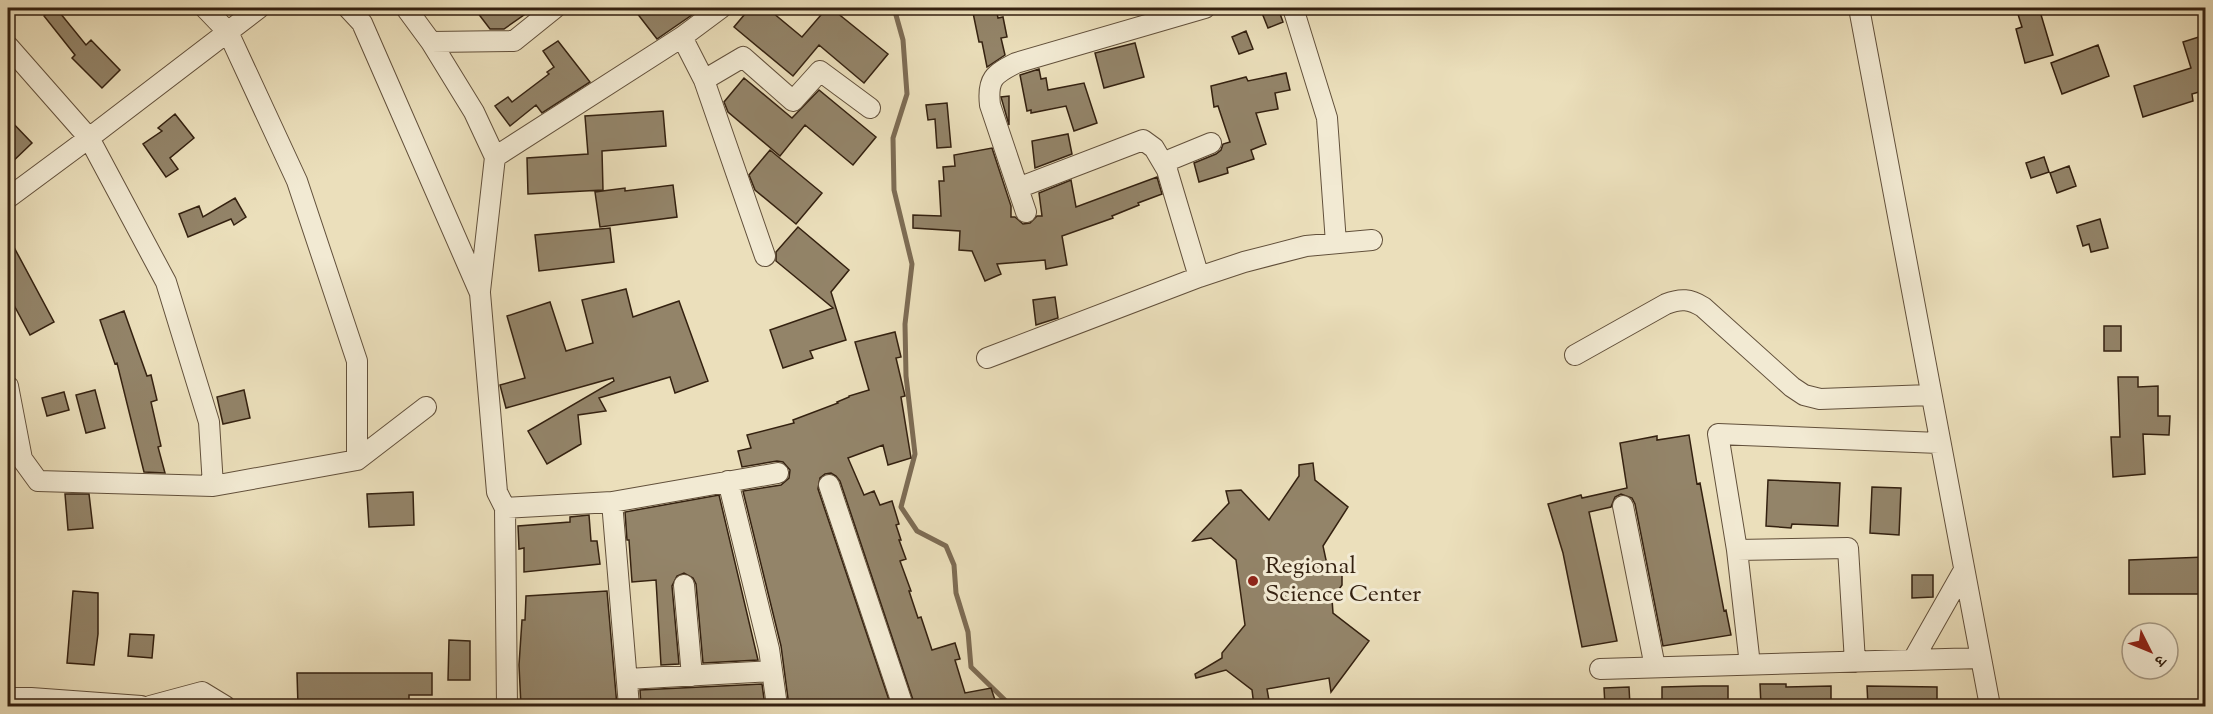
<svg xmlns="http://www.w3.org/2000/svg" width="2213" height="714" viewBox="0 0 2213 714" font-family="'Sorts Mill Goudy','Noto Serif Devanagari',serif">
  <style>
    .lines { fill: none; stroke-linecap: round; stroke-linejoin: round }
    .stream { stroke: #7d6c54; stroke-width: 5 }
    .building { fill: #938469; stroke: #342110; stroke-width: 1.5 }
    .minor-casing { stroke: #62503b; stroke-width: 22 }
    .minor { stroke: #f2ead3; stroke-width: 20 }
    .poi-dot { fill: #8f2418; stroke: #f2ead3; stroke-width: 2 }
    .labels { text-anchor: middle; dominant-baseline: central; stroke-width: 6; stroke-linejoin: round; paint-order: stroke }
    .poi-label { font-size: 24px; fill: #342110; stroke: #f2ead3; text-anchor: start }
  </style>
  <rect width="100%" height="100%" fill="#ebdfbb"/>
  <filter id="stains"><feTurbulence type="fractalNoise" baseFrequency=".00333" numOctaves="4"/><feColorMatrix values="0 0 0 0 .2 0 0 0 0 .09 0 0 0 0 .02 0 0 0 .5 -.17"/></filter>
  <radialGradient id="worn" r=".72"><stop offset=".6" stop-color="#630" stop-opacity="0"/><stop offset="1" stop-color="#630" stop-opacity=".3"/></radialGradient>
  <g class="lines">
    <!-- stream -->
    <path class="stream" d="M894,8L903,40L907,94L893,138L894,190L912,264L905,324L906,376L915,454L901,507L917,531L946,546L954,565L956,593L968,632L971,667L1011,706"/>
  </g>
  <!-- building -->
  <path class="building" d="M56,8L86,45L91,40L120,70L102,88L72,58L75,55L44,16Z
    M474,8H534L504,29H490Z
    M633,8H702L657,39Z
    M750,8H767L802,37L827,8H831L888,54L864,83L819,45L793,76L734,27Z
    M972,8H996L998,18L1003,17L1007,37L1001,38L1005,55L987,67L982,42H979Z
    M1260,8H1278L1283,22L1268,28Z
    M2016,8H2039L2053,55L2025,63L2016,29L2022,27Z
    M1246,31L1253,49L1239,54L1232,37Z
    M2205,35V102H2203L2199,92L2192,94L2193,101L2143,117L2134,86L2191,68L2183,42Z
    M558,41L590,82L542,113L536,105L510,126L495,106L508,97L512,102L549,74L547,72L554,67L543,51Z
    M1135,43L1144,77L1104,88L1095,53Z
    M2098,45L2109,76L2062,94L2051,63Z
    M1039,69L1041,79L1046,78L1048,90L1084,83L1097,123L1074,131L1066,106L1031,113V110L1027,111L1020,75Z
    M1286,73L1290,90L1275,93L1278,109L1256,113L1266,144L1251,150L1254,159L1227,168L1228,173L1199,182L1194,163L1216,154L1221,150L1223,144L1230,142L1218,106L1214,107L1211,86L1246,77L1248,81Z
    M744,78L792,118L819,90L876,137L853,165L805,125L780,156L728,112L724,102Z
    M1009,96V125L1001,97Z
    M947,103L951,147L937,148L935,119L928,120L926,105Z
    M663,111L666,146L602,151L603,190L528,194L527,158L588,154L585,116Z
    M175,114L194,138L170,158L178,169L166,177L143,144L162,131L158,128Z
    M8,118L32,143L8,166Z
    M1068,134L1072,154L1035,168L1032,141Z
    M992,148L1011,206V217H1015L1023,224L1030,223L1037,216H1042L1039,193L1071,180L1076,207L1157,177L1162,194L1138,203L1139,205L1112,216L1113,218L1062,236L1067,265L1046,269L1045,260L997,264L1001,274L985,281L972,251L959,250L960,231L913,228V215L941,216L939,181H944L943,167L955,166L954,155Z
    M770,150L822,193L796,224L755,190L749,175Z
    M2044,157L2049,172L2031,178L2026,163Z
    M2069,166L2076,186L2057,193L2050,173Z
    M673,185L677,217L600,227L595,192L625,188V191Z
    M235,198L246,217L234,225L231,219L188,237L179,214L199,206L203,217Z
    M2100,219L2108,248L2091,252L2089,244L2083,246L2077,226Z
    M798,227L849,270L831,292L846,340L810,351L813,358L783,368L770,330L833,308L776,261V252Z
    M610,228L614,262L539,271L535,235Z
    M8,236L54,322L30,335L8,294Z
    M626,289L633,317L679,301L708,381L675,393L670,377L599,398L606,411L578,415L581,444L547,464L528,431L614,381L613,378L506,408L500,385L525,378L507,316L550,302L566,351L593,343L582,300Z
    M1055,297L1058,318L1036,325L1033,300Z
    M124,311L147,376L151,375L157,400L151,402L161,446L158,447L165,473L144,472L117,363L115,364L100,320Z
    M2104,326H2121V351H2104Z
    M895,332L901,357L896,358L905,396L901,397L911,458L888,465L883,445L848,458L864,495L874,491L880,505L892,501L899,524L896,525L901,540H899L906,559L900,561L911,591H909L918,618L921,617L932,650L955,643L960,659L955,660L965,693L991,688L997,706H915L840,481L836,476L831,473L825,474L820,478L818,489L891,706H789L781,646L743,491L781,485L789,478L790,470L783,462L777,461L742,467L738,451L751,448L747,435L794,423L793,420L838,403L837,402L849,397V396L869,390L855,342Z
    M2118,377H2138V387L2158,386V416H2170L2169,435L2143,434L2145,474L2113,477L2111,437H2120Z
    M95,390L105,428L86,433L76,395Z
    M244,390L250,418L223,424L217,397Z
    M64,392L69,410L47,416L42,398Z
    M1689,435L1697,484L1700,483L1724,611L1726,610L1731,635L1663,646L1635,504L1632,498L1621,494L1615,497L1611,507L1589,512L1617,641L1582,647L1563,553L1548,504L1581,495L1582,498L1627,488L1620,443L1657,436V440Z
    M1313,463L1315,480L1348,507L1323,546L1326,560L1342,571V585L1332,599L1333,613L1369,641L1331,692L1329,678L1267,689L1270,706H1254L1252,690L1226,670L1196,678L1195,674L1222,658V653L1245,625L1236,560L1211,538L1193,541L1229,503L1226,491L1241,490L1269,520L1299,476V465Z
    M1768,480L1840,483L1838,526L1792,524L1791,528L1766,526Z
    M1872,487L1901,488L1899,535L1870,533Z
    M413,492L414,525L369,527L367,494Z
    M65,494H89L93,528L68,530Z
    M719,495L758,660L703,663L696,584L693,578L684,573L677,576L672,586L679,664L661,665L656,580L632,582L629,540H627L625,512Z
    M589,515L591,541H597L600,564L524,572V548L519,549L518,526L570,522V517Z
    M2205,557V594H2129V560Z
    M1912,575H1933V597L1912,598Z
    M73,591L98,593V634L94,665L67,663Z
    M607,591L617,706H521L519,665L522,620H525L526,596Z
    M130,634L154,635L152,658L128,656Z
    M449,640L470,641V680H448Z
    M297,673H432V695H409V706H298Z
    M762,684L765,706H641L640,690Z
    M1760,684H1786V687L1831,686V706H1761Z
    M1703,686H1728V706H1662V687Z
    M1867,686L1937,687V706H1868Z
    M1629,687L1630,706H1605L1604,688Z"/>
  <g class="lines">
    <!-- minor casing -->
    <g class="minor-casing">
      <path id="minor" d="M205,8L228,32L297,181L357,361V460
        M348,8L362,23L480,293L497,492L505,508L507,706
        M406,8L431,42L474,112L495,157L480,291
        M1293,8L1327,118L1336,243
        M1859,8L1990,706
        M682,37L704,80L765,256
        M431,42L514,41L555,8
        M8,46L89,138L166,282L209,422L213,486
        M704,80L743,57L793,101L820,71L870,108
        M495,157L682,37L721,8
        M1018,188L1143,140L1154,148L1167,170
        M8,198L89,138L259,8
        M1026,212L990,105C987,79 994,74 1016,63L1205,8
        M1199,277L1167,170V164L1172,159L1211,143
        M1575,355L1666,304C1681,298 1690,299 1703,307L1792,387L1804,395L1820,399L1930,395
        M987,358L1199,277L1244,262L1306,246L1372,240
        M8,386L22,459L38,481L213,486L357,460L426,407
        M728,481L769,649L777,706
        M829,485L903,706
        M612,502L629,706
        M1623,506L1655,667
        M505,508L612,502L778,473
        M1737,550L1848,548L1855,662
        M684,585L692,676
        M1913,660L1964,570
        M1750,665L1737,550L1718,434L1939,443
        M1600,669L1981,658
        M627,679L772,671
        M8,698H31L141,706
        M150,706L202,692L225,706"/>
    </g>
    <!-- minor -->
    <use href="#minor" class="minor"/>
  </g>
  <!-- markers -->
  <circle class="poi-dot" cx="1253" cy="581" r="6"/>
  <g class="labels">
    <!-- poi labels -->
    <g class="poi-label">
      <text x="1265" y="567">Regional<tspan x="1265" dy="28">Science Center</tspan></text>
    </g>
  </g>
  <!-- margin -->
  <rect width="2213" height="714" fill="none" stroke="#ebdfbb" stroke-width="30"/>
  <rect x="9" y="9" width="2195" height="696" fill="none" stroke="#342110" stroke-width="3"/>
  <rect x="15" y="15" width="2183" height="684" fill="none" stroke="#342110" stroke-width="1.5"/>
  <!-- north arrow -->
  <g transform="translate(2150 651) rotate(133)"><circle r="28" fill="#f2ead3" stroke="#a69a85" stroke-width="1.5"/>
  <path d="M0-4.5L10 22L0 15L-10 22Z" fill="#8f2418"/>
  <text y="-9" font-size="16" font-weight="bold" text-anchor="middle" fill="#342110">उ</text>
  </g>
  <rect width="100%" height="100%" filter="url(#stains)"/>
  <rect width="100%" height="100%" fill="url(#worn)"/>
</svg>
